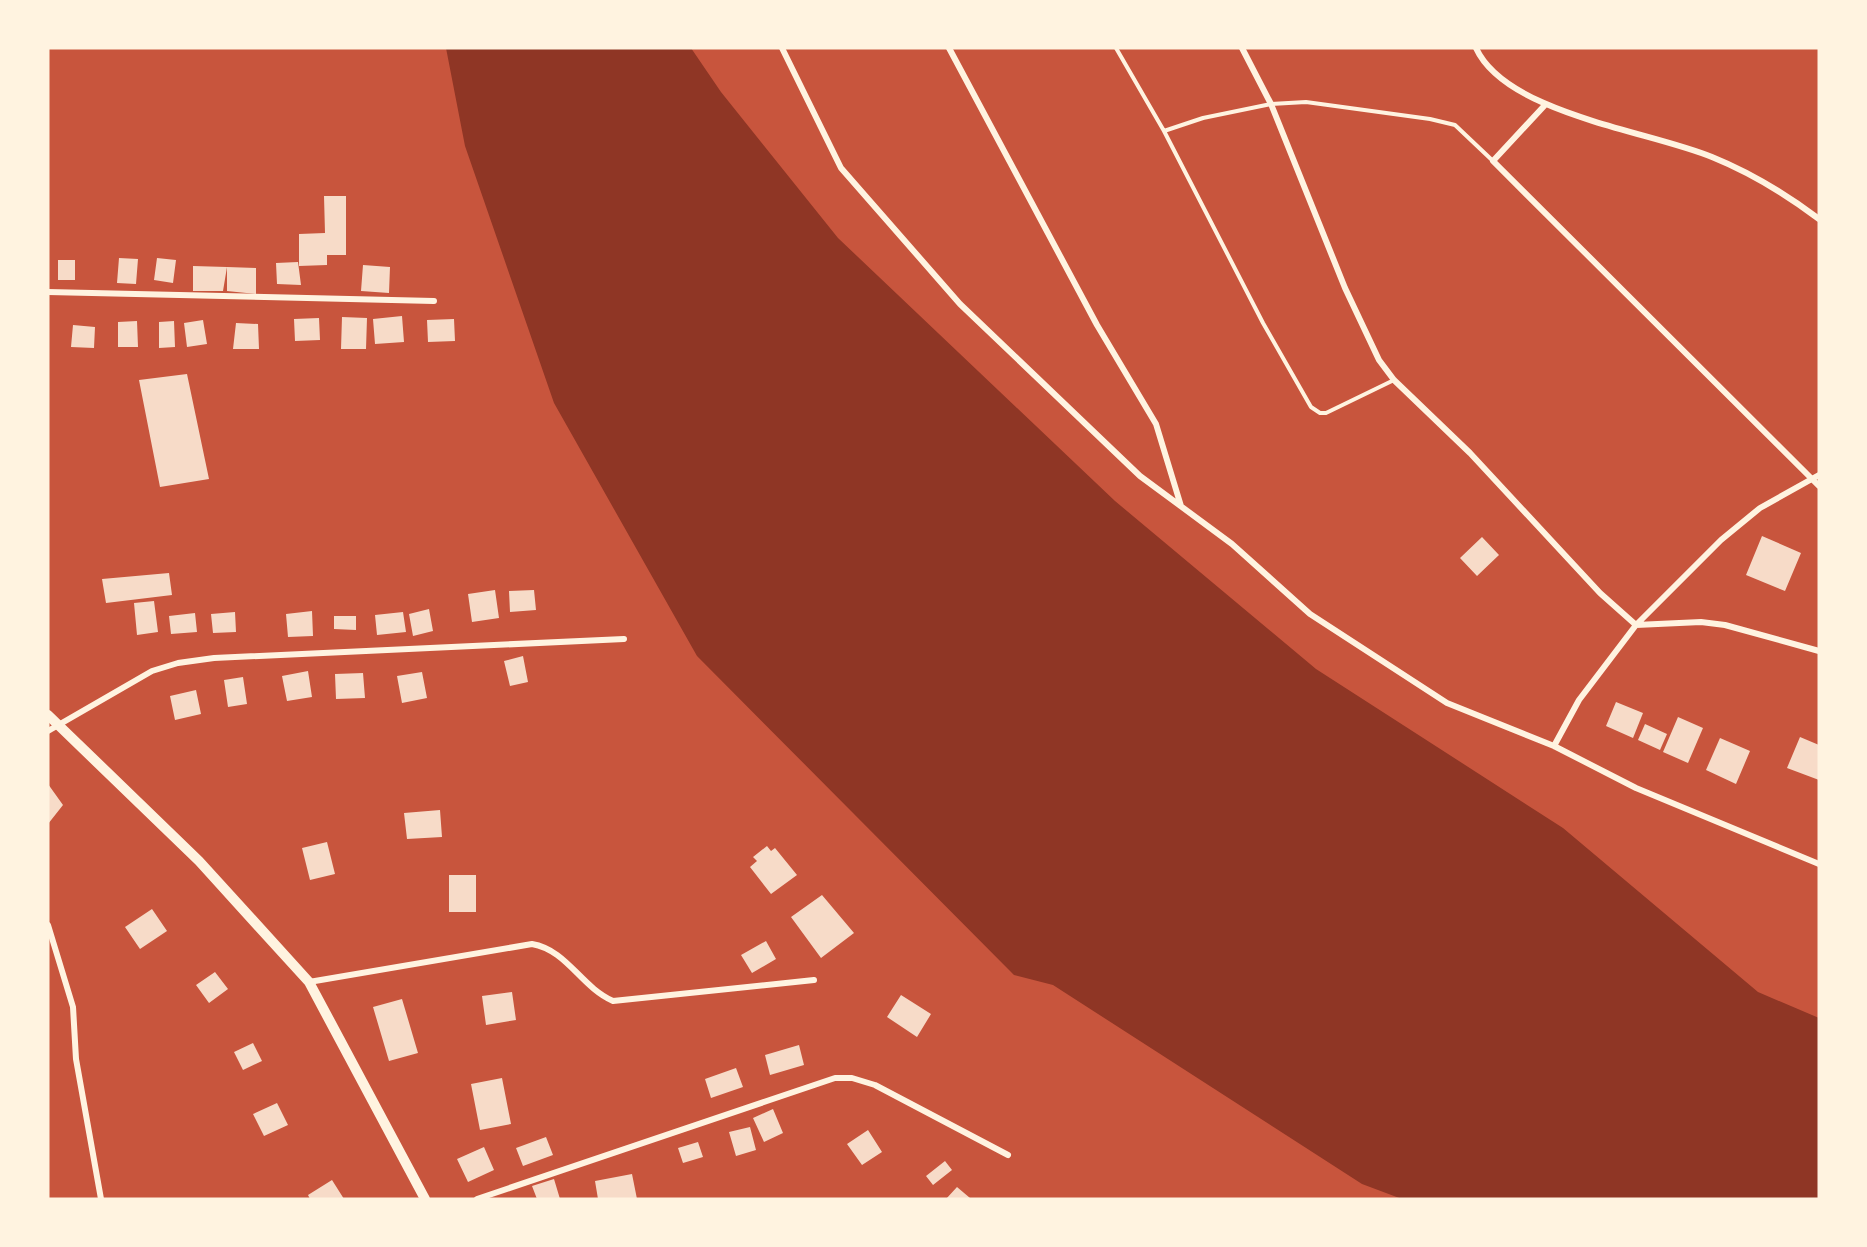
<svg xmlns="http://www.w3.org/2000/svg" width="1867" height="1247" viewBox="0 0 1867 1247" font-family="'Nunito Sans',sans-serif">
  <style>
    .water { fill: #8f3625 }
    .building { fill: #f7dbc8 }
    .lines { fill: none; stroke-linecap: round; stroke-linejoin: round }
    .service { stroke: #fff3e0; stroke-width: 4 }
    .minor { stroke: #fff3e0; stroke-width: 6 }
    .tertiary { stroke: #fff3e0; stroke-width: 10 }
  </style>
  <rect width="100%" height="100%" fill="#c8553d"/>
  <!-- water -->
  <path class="water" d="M446,48H691L721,92L838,238L1115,501L1316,669L1563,828L1758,992L1819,1018V1199H1402L1362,1184L1053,985L1014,975L697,656L554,403L465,146Z"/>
  <!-- building -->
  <path class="building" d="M324,196H346V255H327V265L299,266V234L325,233Z
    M119,258L138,259L136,284L117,283Z
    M157,258L176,260L173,283L154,280Z
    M58,260H75V280H58Z
    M298,262L301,285L277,284L276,263Z
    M363,265L390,267L389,293L361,291Z
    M193,266L227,267L223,291H193Z
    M227,267L256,268V294L227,291Z
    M402,316L404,342L375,344L373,319Z
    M342,317L367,318L366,349H341Z
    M319,318L320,340L295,341L294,319Z
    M454,319L455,341L428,342L427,320Z
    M203,320L207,344L187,347L184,323Z
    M137,321L138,347H118V322Z
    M174,321L175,347L159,348V322Z
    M236,323L258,324L259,349H233Z
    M73,325L95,327L94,348L71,347Z
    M187,374L209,479L160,487L139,380Z
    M1762,536L1801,553L1785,591L1746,575Z
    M1482,537L1499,555L1477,576L1460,558Z
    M169,573L172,595L106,603L102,579Z
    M495,590L499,618L472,622L468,594Z
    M534,590L536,610L510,612L509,591Z
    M154,601L158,632L137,635L134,603Z
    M429,609L433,631L413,636L409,614Z
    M312,611L313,636L288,637L286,614Z
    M235,612L236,632L213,633L211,614Z
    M403,612L406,632L377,635L375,615Z
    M195,613L197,632L171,634L169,616Z
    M334,616H356V630L334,629Z
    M523,656L528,682L510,686L504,661Z
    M308,671L312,697L287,701L282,676Z
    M422,672L427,698L402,703L397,676Z
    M363,673L365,698L336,699L335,674Z
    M243,677L247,704L228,707L224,680Z
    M196,690L201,714L175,720L170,696Z
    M1616,702L1643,713L1633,738L1606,726Z
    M1678,717L1703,728L1688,763L1663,752Z
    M1645,724L1667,734L1660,750L1638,740Z
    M1800,737L1819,745V780L1787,768Z
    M1720,738L1750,751L1736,784L1706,770Z
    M48,784L63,805L48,824Z
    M440,810L442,837L407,839L404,813Z
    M327,842L335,874L310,880L302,848Z
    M767,846L771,851L775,848L797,875L771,894L750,867L757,861L753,857Z
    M449,875H476V912H449Z
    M822,895L854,933L821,958L791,917Z
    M152,909L167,931L140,949L125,927Z
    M766,941L776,959L752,973L741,955Z
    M215,972L228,989L209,1003L196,985Z
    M512,992L516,1020L486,1025L482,996Z
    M901,995L931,1014L917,1037L887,1017Z
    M402,999L418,1053L389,1061L373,1007Z
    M253,1043L262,1061L243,1070L234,1052Z
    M799,1045L804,1065L770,1075L765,1055Z
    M736,1068L743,1087L711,1098L705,1079Z
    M502,1078L511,1124L480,1130L471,1084Z
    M277,1103L288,1125L264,1136L253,1114Z
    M773,1109L783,1133L764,1142L753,1118Z
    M750,1127L756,1150L736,1156L729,1132Z
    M868,1130L882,1152L862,1165L847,1144Z
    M546,1137L553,1155L523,1166L516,1148Z
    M698,1142L703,1157L683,1163L678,1148Z
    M484,1147L494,1170L468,1182L457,1159Z
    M945,1161L952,1170L933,1185L926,1176Z
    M632,1174L637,1199H598L595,1181Z
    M554,1179L560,1199H537L532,1186Z
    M332,1180L344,1199H310L308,1195Z
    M957,1187L970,1198L968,1199H946Z"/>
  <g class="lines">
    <!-- service -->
    <path class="service" d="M1116,48L1164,131L1263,323L1311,407L1320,413H1326L1394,380
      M1164,131L1203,118L1271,104L1306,102L1430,119L1455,125L1493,161"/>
    <!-- minor -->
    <path class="minor" d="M782,48L841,168L960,304L1140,476L1232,544L1310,614L1447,703L1554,746L1636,788L1819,864
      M949,48L1097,325L1156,424L1181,506
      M1242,48L1271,104L1345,288L1379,360L1394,380L1470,453L1600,593L1636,625L1701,622L1725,625L1819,651
      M1476,48C1506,114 1650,131 1712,157C1749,172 1787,195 1819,219
      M1545,105L1493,161L1819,486
      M48,292L434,301
      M48,731L152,671L178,663L214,658L624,639
      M1554,746L1579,700L1636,625L1721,540L1760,508L1819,475
      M48,925L73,1007L76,1059L101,1199
      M309,982L532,944C567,950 581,987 613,1001L814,980
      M477,1199L835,1078H852L875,1085L1008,1155"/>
    <!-- tertiary -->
    <path class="tertiary" d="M48,715L199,861L309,982L425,1199"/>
  </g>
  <!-- border -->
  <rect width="1867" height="1247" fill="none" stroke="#fff3e0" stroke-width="99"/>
</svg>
